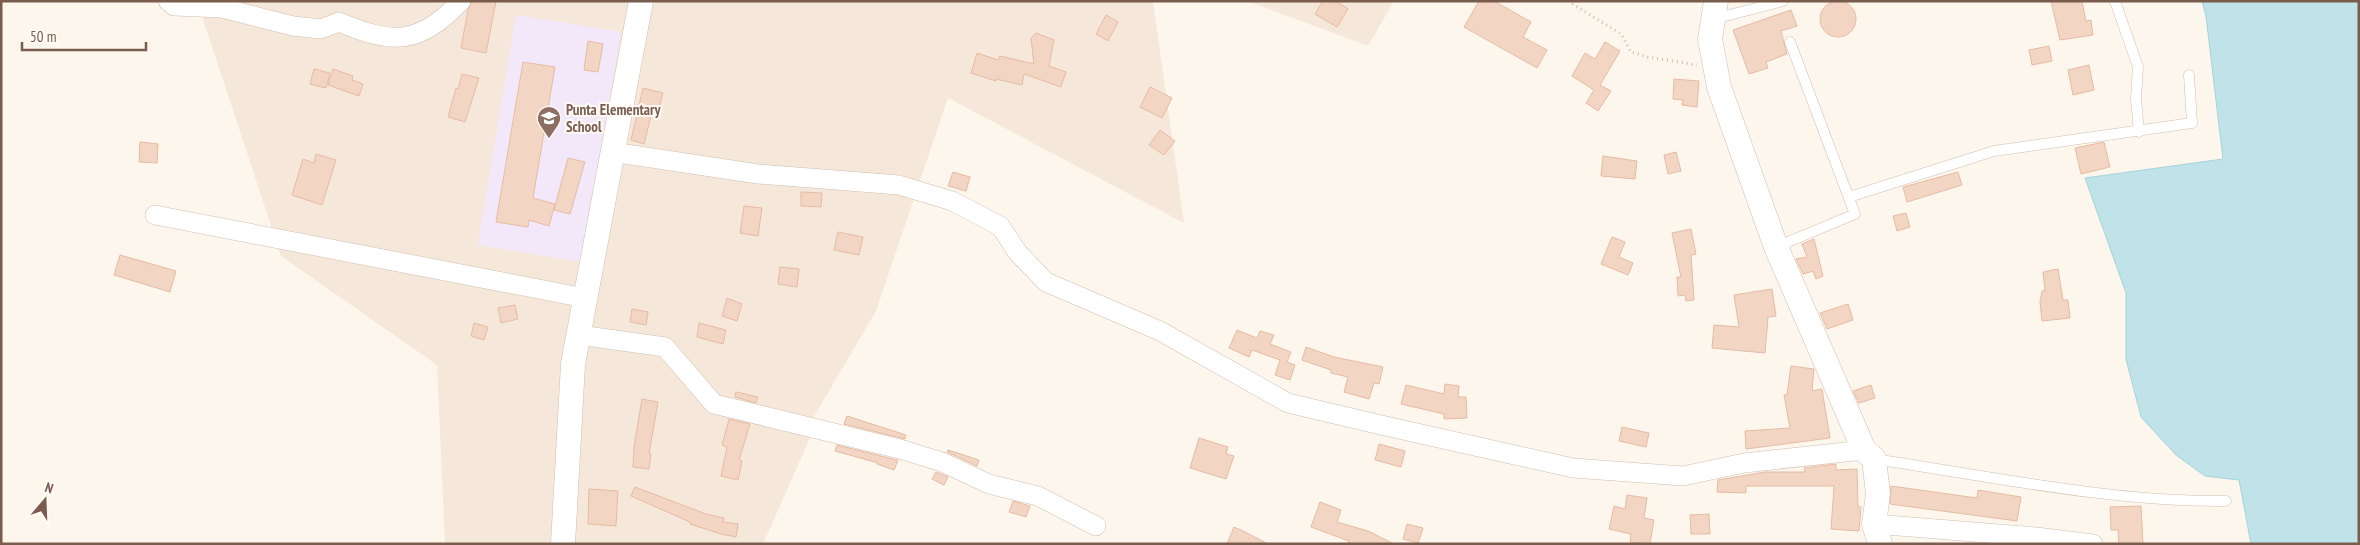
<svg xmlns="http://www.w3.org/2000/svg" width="2360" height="545" viewBox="0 0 2360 545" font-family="'PT Sans Narrow',sans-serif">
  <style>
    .residential { fill: #f5e8da }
    .education { fill: #f3e8fa }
    .water { fill: #bfe3e8; stroke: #a5d3da }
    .building { fill: #f3d5c3; stroke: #e6bba3 }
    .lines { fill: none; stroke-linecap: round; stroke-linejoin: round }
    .service-casing { stroke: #d1beb0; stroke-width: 11 }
    .minor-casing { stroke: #d1beb0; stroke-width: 20 }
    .tertiary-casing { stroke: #d1beb0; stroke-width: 25 }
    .path { stroke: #d9b8a5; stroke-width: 3; stroke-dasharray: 1 4; stroke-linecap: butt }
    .service { stroke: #fff; stroke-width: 10 }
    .minor { stroke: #fff; stroke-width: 19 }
    .tertiary { stroke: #fff; stroke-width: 24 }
    .labels { text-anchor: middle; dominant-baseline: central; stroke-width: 4; stroke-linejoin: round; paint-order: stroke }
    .education-label { font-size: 15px; font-weight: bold; fill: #785e54; stroke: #fffaf3; text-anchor: start }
  </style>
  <rect width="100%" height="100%" fill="#fdf6ec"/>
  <!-- residential -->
  <path class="residential" d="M197,1H1153L1184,223L948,98L876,311L812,420L814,429L763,544H445L437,365L281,256Z
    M1247,1H1394L1368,46Z"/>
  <!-- education -->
  <path class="education" d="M516,15L621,32L582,262L478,245Z"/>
  <!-- water -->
  <path class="water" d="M2202,1H2359V544H2251L2239,480L2205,476L2176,455L2141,417L2126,359V293L2085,178L2223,159L2206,16Z"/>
  <!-- building -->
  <path class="building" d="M472,1H496L486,53L461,48L468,10Z
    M1323,1H1336L1348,9L1337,27L1315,14Z
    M1479,1H1494L1531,22L1523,37L1547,50L1537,68L1464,27Z
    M2051,1H2082L2086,21L2091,20L2093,35L2060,40Z
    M1820 19a18 18 0 1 1 36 0a18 18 0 1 1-36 0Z
    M1791,10L1797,26L1781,31L1787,54L1766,62L1768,68L1749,74L1733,30Z
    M1106,15L1118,22L1108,41L1096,34Z
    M1036,33L1054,40L1049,66L1066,72L1061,87L1024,74L1022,85L996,79V81L971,73L977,53L998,60L1000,56L1034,64L1031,38Z
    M588,41L603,44L598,72L584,70Z
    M1605,42L1620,51L1600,85L1611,91L1598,111L1586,103L1594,90L1572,76L1585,53L1595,59Z
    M2049,46L2052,61L2032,65L2029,50Z
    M523,62L555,67L533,198L555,204L549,226L529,220L528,227L496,222Z
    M2089,65L2094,90L2073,95L2068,70Z
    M314,69L330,73L326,88L310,84Z
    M333,69L353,76L352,80L363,84L359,96L328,85Z
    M462,74L479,78L465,122L448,117L456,88L458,89Z
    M1674,79L1699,81L1697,107L1682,105L1683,100L1673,99Z
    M1150,87L1172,98L1162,118L1140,107Z
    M643,88L663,93L658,113L652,112L644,144L631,140Z
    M1160,130L1175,141L1164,155L1149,145Z
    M140,142L158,144L157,163L139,162Z
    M2104,142L2110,167L2081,174L2075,148Z
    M1676,152L1681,171L1668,174L1664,155Z
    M316,154L336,160L322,205L292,195L303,159L314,163Z
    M1603,156L1637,161L1635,179L1601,176Z
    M568,158L585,162L570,214L554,210Z
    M953,172L970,177L966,191L948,186Z
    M1958,172L1962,185L1907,202L1903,187Z
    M801,192L822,193L821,207L801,206Z
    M744,206L762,208L758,236L740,233Z
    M1906,213L1910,227L1897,231L1893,216Z
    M1691,229L1696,254L1691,255L1694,300L1686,301L1685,295L1678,296L1677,277H1681L1672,233Z
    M838,232L863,237L859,255L834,250Z
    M1612,237L1625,242L1619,257L1633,263L1628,275L1601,264Z
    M1814,239L1823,276L1816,279L1813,271L1803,274L1796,259L1807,257L1802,244Z
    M120,255L176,271L170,292L114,275Z
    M780,267L799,269L797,287L778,284Z
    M2058,269L2063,300H2068L2070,318L2042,321L2040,302L2042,291H2045L2043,272Z
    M1772,289L1776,316L1768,317L1765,353L1712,348L1714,325L1739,327L1734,295Z
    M727,298L742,304L737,321L722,316Z
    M1848,304L1853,320L1827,329L1820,313Z
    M515,305L518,319L501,323L498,308Z
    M632,309L648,312L646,325L630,322Z
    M474,323L488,327L484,340L471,336Z
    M699,323L726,330L723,344L697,337Z
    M1237,330L1257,338L1260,331L1274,335L1270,344L1291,352L1287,362L1295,365L1290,380L1275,375L1280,360L1252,350L1249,357L1229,348Z
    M1306,347L1334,357L1383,367L1379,384L1374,383L1369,399L1344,392L1348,377L1331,373V370L1302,360Z
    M1791,366L1814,369L1812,391L1822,389L1830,438L1746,449L1745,431L1790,428L1784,395H1787Z
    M1445,384L1459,386L1458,397H1466L1467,418L1444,419V414L1401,404L1406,385L1444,394Z
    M1871,385L1875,398L1859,403L1853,391Z
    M736,392L758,397L756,403L735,397Z
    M642,399L658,402L649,454H651L649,469L633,467L634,447Z
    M847,416L906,435L905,439L844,424Z
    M729,419L750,424L739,460L742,461L738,480L721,476L727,447L722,445Z
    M1622,427L1649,433L1646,447L1619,441Z
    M1199,438L1228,447L1226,454L1234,456L1226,479L1190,468Z
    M1379,444L1405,451L1401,467L1375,460Z
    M837,445L897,460H898L894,470L877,464L878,463L835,451Z
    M948,450L979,460L977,466L947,452Z
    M1836,464V470L1857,469L1858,507H1861L1859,531L1831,529L1834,486H1746V493L1717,492L1718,480L1765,472H1805L1804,468Z
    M936,472L948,477L944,485L932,479Z
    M1891,486L1977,498L1978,490L2021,497L2017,521L1890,504Z
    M635,487L706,514L724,518L723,522L738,524L736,537L721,534L690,524V522L631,496Z
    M589,489L618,491L616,526L588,524Z
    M1627,495L1647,498L1644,518L1654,520L1650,544L1630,542L1631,534L1609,529L1614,506L1625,509Z
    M1013,501L1030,506L1026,517L1009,512Z
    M1320,502L1341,510L1337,522L1368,531L1394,544H1348L1349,541L1311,527Z
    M2141,506L2143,544H2119L2118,530H2111L2110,507Z
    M1709,514L1710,534H1691L1690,515Z
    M1407,524L1423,528L1418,543L1403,539Z
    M1234,527L1243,531L1268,544H1227Z"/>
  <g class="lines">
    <!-- service casing -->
    <g class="service-casing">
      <path id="service" d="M2115,1L2138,67L2136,99L2139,132
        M1714,19L1783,1
        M1849,197L1994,151L2192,123L2189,75
        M1776,247L1855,214L1790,42
        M1874,459C1988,476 2111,502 2226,501"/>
    </g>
    <!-- minor casing -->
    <g class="minor-casing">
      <path id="minor" d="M168,1L174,6L222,8L293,26L321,29L339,22C393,45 419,45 461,1
        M612,152L758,174L899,185L952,201L1000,226L1018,253L1046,282L1160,331L1288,403L1381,425L1573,468L1683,476L1744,463L1864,450
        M155,215L585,298
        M579,335L665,347L714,404L900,449L942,462L989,484L1038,496L1096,526
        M1874,524L2036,537L2093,544"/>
    </g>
    <!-- tertiary casing -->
    <g class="tertiary-casing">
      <path id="tertiary" d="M1716,1L1710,39L1719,87L1776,247L1864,450L1874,459L1878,494L1874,524L1880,544
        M563,544L573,364L641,1"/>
    </g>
    <!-- path -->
    <path class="path" d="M1568,1L1621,34L1631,52L1648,57L1697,65"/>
    <!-- service -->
    <use href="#service" class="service"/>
    <!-- minor -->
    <use href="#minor" class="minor"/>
    <!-- tertiary -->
    <use href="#tertiary" class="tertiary"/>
  </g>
  <!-- icons -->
  <defs>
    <g id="school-pin" transform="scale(1.25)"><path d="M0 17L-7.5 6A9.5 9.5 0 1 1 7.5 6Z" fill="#8d6e63" stroke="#fffaf3"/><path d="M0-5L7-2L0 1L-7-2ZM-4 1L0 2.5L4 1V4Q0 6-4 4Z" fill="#fff"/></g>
  </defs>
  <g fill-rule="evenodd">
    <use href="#school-pin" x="549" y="118"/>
  </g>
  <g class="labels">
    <!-- education labels -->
    <g class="education-label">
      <text x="566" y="109">Punta Elementary<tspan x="566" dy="17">School</tspan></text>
    </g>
  </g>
  <!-- border -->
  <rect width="2360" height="545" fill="none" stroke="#7a5c4d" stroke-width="5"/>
  <!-- north arrow -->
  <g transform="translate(45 500) rotate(19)" stroke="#fffaf3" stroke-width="4" paint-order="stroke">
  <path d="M0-4L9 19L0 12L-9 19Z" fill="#7a5c4d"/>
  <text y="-8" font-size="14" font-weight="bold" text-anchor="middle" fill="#7a5c4d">N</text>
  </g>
  <!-- scale -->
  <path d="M22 42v8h124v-8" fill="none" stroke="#7a5c4d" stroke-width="2.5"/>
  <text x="30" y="42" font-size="15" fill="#7a5c4d" stroke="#fffaf3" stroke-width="4" paint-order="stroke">50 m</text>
</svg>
